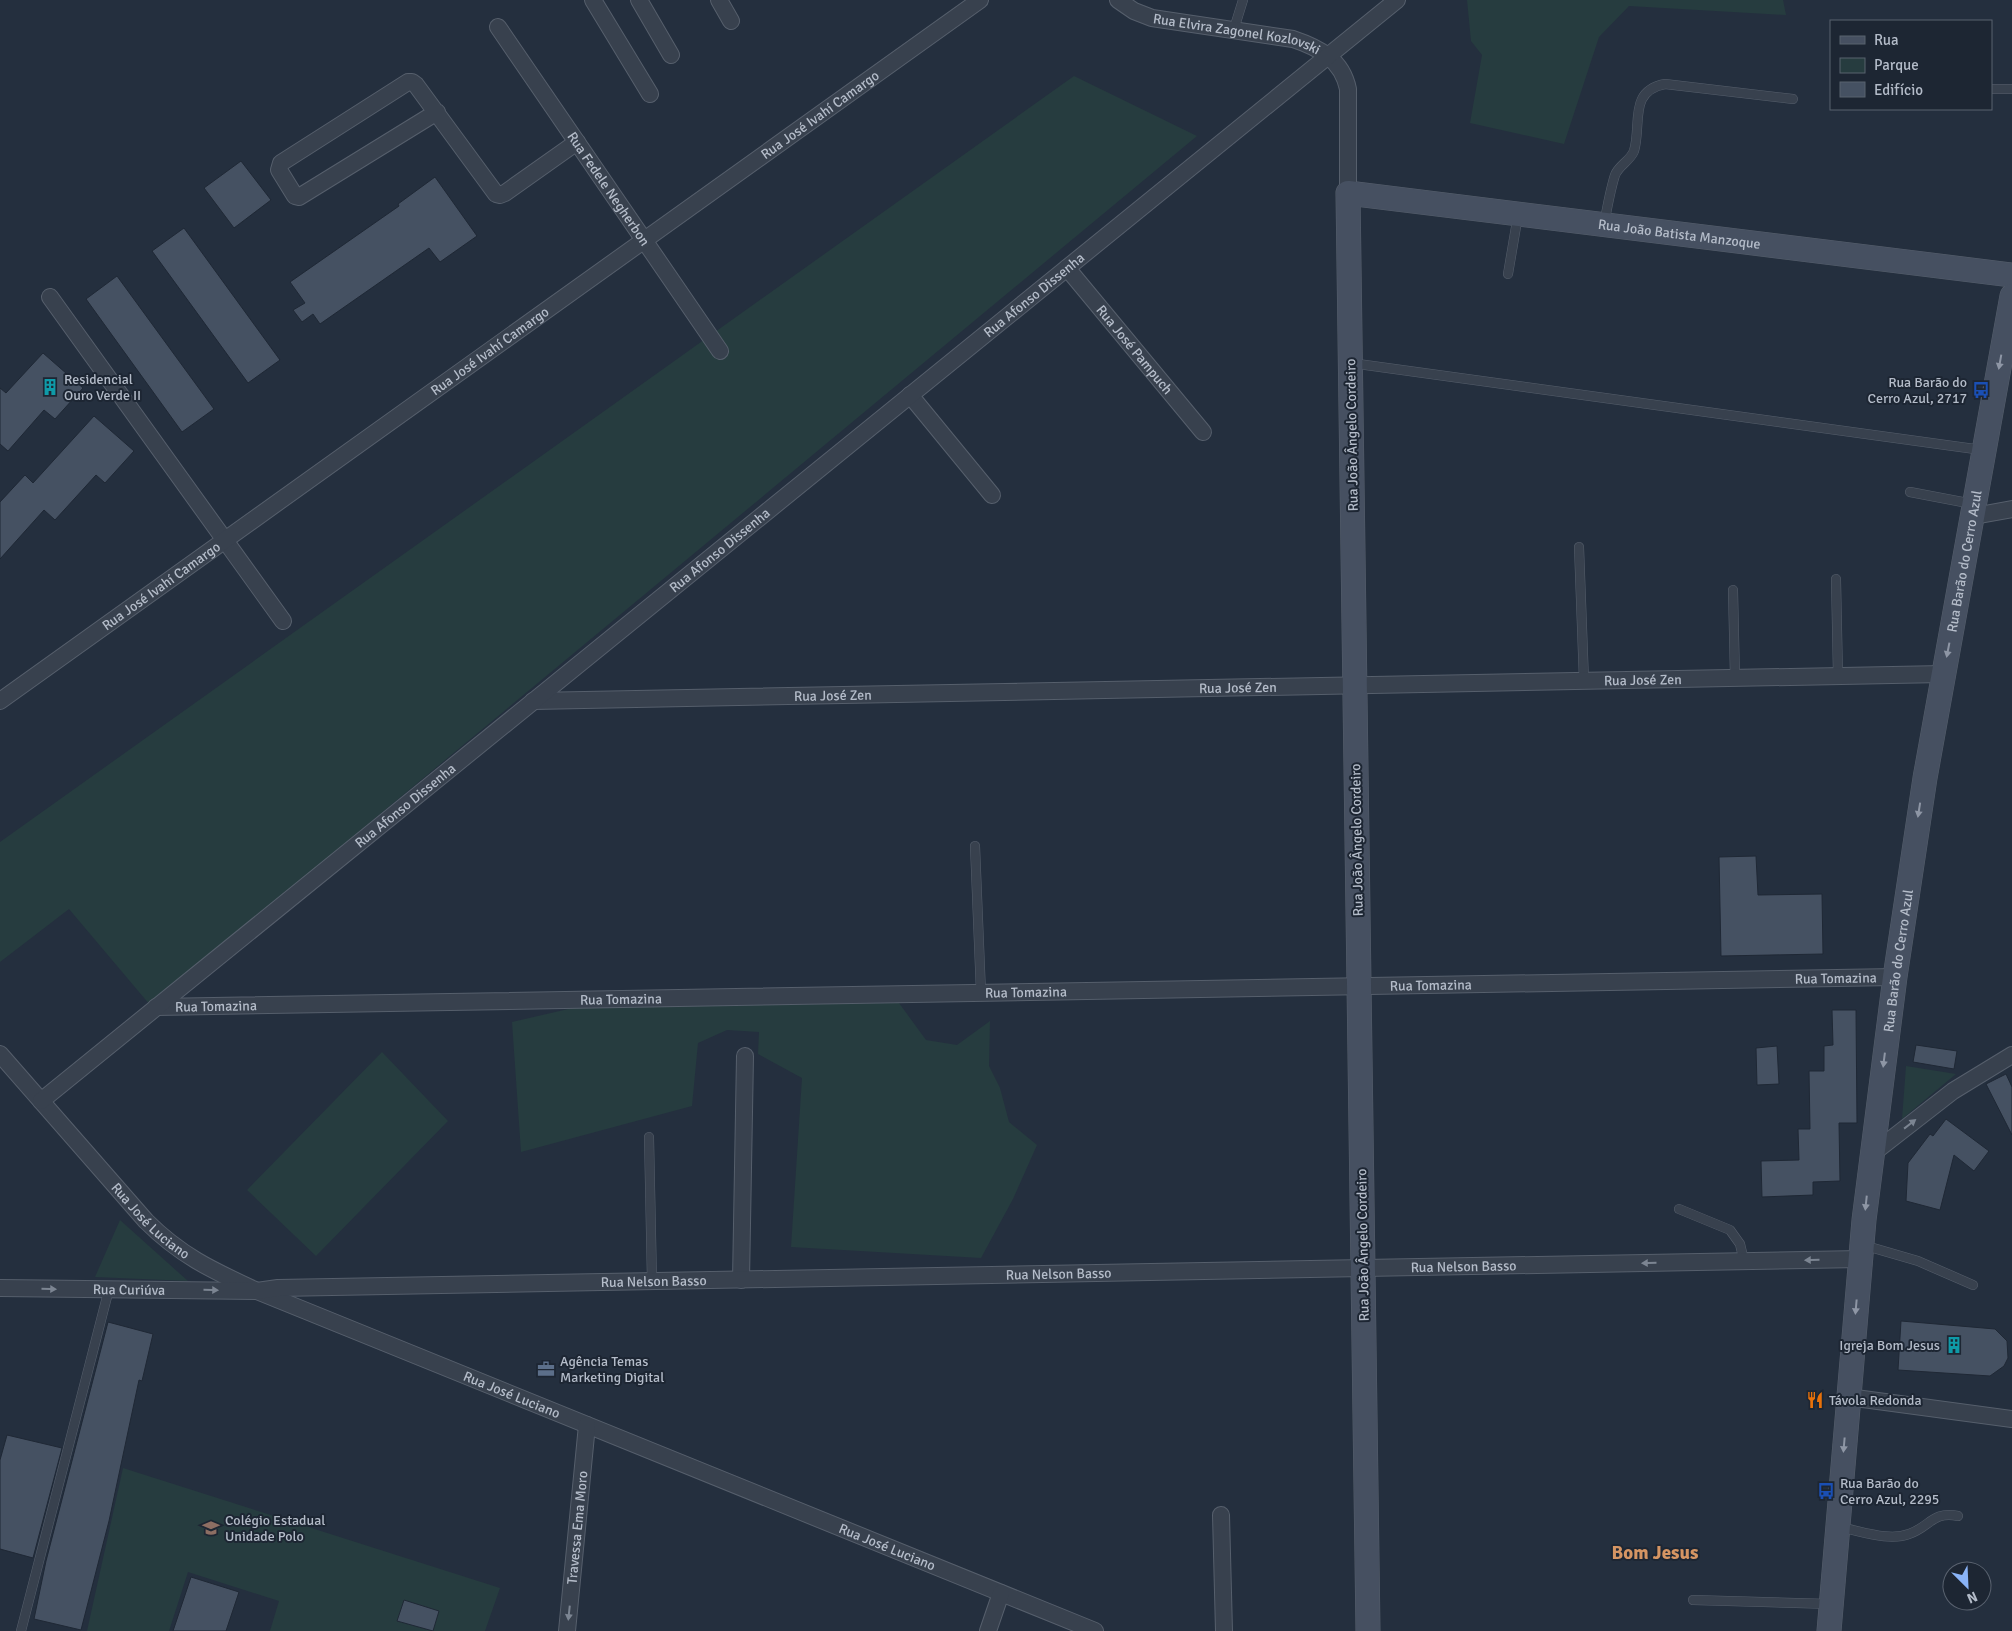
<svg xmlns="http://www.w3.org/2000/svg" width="2012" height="1631" viewBox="0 0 2012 1631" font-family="Signika,sans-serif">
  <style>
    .green { fill: #263c3f }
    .building { fill: #455162; stroke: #1f2835 }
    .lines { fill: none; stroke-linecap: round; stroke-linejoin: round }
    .lane-casing { stroke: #565f6c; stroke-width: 10 }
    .street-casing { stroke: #565f6c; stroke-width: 18 }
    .secondary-casing { stroke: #565f6c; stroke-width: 25 }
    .lane { stroke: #38414e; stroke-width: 9 }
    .street { stroke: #38414e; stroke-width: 16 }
    .secondary { stroke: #465061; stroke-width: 24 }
    .oneway { fill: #8e96a5 }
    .oneway2 { fill: #7c8592 }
    .labels { text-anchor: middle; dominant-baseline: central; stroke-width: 4; stroke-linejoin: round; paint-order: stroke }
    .street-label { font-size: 14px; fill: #b4bcc9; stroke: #1d2633 }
    .poi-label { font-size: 14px; fill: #b4bcc9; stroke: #1d2633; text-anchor: start }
    .district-label { font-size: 19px; font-weight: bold; fill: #d59563; stroke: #1d2633 }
  </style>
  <rect width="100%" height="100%" fill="#242f3e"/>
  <!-- green -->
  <path class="green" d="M1467,0H1783L1786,15L1629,6L1599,37L1564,144L1470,123L1482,55L1471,41Z
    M1074,76L1197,136L150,1005L69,909L0,962V842Z
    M899,1003L926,1040L957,1045L990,1021L989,1066L1000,1088L1009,1122L1037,1145L1013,1199L981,1258L791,1247L802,1078L758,1054L759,1032L727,1030L698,1043L692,1106L521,1152L512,1022L577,1007Z
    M382,1052L448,1121L316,1256L247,1190Z
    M1906,1066L1956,1074L1902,1119Z
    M120,1220L188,1281L95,1277Z
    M123,1468L500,1588L485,1631H270L279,1601L188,1572L169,1631H87Z"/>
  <!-- building -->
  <path class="building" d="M241,161L271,200L234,228L204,188Z
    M435,177L477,236L440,262L429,248L320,324L313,314L302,322L293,310L305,303L290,282L399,206L398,204Z
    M184,228L280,360L248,383L152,251Z
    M117,276L214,409L182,432L86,299Z
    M43,353L83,388L55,419L44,410L8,451L0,444V388L6,393Z
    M94,416L134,451L105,483L96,475L55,520L44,510L0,559V502L25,475L33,483Z
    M1756,856L1758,895L1822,894L1823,954L1721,956L1719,857Z
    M1832,1010H1856L1857,1123H1839L1840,1181L1813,1182V1195L1762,1197L1761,1161L1799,1160L1798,1129H1810L1809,1071H1824V1046L1833,1045Z
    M1916,1045L1957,1051L1954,1069L1913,1062Z
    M1777,1046L1779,1084L1757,1085L1756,1048Z
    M2006,1074L2012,1087V1135L1986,1084Z
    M1946,1119L1989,1151L1974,1171L1954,1155L1940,1210L1906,1201L1908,1163L1930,1134L1933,1136Z
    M1901,1321L1995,1329L2007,1341L2008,1358L2004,1366L1990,1376L1898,1370Z
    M108,1322L153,1334L142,1381L139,1380L109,1521L81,1630L34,1619L46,1561Z
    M7,1435L62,1448L33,1558L0,1549V1460Z
    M191,1577L239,1592L226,1631H173Z
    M404,1600L439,1611L433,1631L397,1621Z"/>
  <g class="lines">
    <!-- lane casing -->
    <g class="lane-casing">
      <path id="lane" d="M1234,29L1243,0
        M1991,89H2012
        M1604,225C1607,208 1610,191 1615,175C1619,165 1630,161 1634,151C1642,124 1628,91 1665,84L1793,99
        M1508,274L1518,215
        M1351,363L1982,450
        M1910,492L1973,504
        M1579,547L1584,681
        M1836,579L1838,676
        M1733,590L1735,678
        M975,846L981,993
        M649,1137L652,1281
        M1679,1209L1730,1230L1740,1244L1744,1261
        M1863,1245L1918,1261L1973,1285
        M1838,1527C1859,1530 1888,1542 1909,1534C1930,1527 1932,1511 1958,1516
        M1693,1600L1831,1604
        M21,1631L109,1289"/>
    </g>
    <!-- street casing -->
    <g class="street-casing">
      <g id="street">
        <path d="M593,0L650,94"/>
        <path d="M639,0L671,55"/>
        <path d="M719,0L731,21"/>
        <path id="s1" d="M1118,0L1134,11L1152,18L1293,39C1320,48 1342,60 1348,89V193"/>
        <path id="s2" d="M498,27L720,351"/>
        <path d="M437,112L299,197L295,196L279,170L281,163L408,82H412L416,85L496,194L500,195L505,193L577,142"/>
        <path id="s3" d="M1067,268L1203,432"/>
        <path d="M50,297L283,621"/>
        <path d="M910,395L992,495"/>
        <path d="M1974,516L2012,509"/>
        <path id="s4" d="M0,701L980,0"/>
        <path id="s5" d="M533,701L1943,674"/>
        <path id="s6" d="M156,1007L1895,977"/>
        <path id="s7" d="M0,1054L146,1221C181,1256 212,1270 257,1291L1095,1631"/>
        <path id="s8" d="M41,1101L1397,0"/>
        <path d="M1872,1154L1953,1091L2012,1055"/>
        <path d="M741,1280L745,1056"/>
        <path id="s9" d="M0,1288L257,1291L278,1288L1860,1259"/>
        <path d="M1848,1397L2012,1419"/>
        <path d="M1221,1515L1224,1631"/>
        <path id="s10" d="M567,1631L587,1425"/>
        <path d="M988,1631L1001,1593"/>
      </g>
    </g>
    <!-- secondary casing -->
    <g class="secondary-casing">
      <g id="secondary">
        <path id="s11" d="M1368,1631L1348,193L2012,275"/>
        <path id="s12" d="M1829,1631L1864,1220L1895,977L1925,778L2012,296"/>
      </g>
    </g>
    <!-- lane -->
    <use href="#lane" class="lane"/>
    <!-- street -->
    <use href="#street" class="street"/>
    <!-- secondary -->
    <use href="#secondary" class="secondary"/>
  </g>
  <!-- one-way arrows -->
  <defs><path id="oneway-solid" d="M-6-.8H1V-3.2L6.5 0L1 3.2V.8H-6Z" transform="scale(1.25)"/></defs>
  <g class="oneway">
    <use href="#oneway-solid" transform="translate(2000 362) rotate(100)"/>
    <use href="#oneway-solid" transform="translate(1948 650) rotate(101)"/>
    <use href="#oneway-solid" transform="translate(1919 810) rotate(99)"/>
    <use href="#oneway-solid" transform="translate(1884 1060) rotate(97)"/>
    <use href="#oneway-solid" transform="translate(1866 1203) rotate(96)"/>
    <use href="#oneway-solid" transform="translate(1856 1307) rotate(95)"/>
    <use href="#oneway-solid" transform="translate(1844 1445) rotate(95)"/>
  </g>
  <g class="oneway2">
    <use href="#oneway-solid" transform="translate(1910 1124) rotate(-38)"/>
    <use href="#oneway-solid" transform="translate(1812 1260) rotate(179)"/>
    <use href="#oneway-solid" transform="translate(1649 1263) rotate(179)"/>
    <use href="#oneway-solid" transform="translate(49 1289) rotate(1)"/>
    <use href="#oneway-solid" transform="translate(211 1290) rotate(1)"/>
    <use href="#oneway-solid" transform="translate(569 1613) rotate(96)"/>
  </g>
  <!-- icons -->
  <defs>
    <g id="building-bare" transform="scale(1.35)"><path d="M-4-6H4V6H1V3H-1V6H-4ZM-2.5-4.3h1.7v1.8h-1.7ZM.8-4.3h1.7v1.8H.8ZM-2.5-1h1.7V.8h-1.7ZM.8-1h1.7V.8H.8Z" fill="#0f9aa8" stroke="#1d2633" stroke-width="2.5" paint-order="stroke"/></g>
    <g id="bus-bare" transform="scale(1.35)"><path d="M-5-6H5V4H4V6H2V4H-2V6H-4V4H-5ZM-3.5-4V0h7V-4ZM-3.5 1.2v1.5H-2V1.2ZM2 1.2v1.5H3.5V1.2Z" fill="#1a4fb4" stroke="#1d2633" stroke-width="2.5" paint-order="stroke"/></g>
    <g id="office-bare" transform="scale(1.35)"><path d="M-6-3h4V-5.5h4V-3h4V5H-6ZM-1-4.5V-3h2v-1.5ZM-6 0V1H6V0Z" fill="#5c6f8a" stroke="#1d2633" stroke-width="2.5" paint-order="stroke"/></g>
    <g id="restaurant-bare" transform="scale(1.35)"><path d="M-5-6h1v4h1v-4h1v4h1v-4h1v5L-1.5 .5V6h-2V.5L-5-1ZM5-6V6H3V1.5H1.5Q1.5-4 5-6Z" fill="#e8710a" stroke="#1d2633" stroke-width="2.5" paint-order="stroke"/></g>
    <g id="school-bare" transform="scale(1.35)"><path d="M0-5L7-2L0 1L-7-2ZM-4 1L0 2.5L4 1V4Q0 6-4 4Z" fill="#8d6e63" stroke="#1d2633" stroke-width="2.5" paint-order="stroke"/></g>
  </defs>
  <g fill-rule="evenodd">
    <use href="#building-bare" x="50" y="387"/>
    <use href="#bus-bare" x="1981" y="390"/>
    <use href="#building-bare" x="1954" y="1345"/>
    <use href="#office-bare" x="546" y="1369"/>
    <use href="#restaurant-bare" x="1815" y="1400"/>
    <use href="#bus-bare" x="1826" y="1491"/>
    <use href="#school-bare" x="211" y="1528"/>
  </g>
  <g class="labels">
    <!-- street labels -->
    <g class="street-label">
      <text stroke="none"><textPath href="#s1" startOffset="125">Rua Elvira Zagonel Kozlovski</textPath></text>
      <text stroke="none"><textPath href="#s4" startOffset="1008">Rua José Ivahí Camargo</textPath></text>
      <text stroke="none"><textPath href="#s2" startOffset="196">Rua Fedele Negherbon</textPath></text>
      <text stroke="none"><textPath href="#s11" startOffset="1772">Rua João Batista Manzoque</textPath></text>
      <text stroke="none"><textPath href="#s8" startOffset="1279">Rua Afonso Dissenha</textPath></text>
      <text stroke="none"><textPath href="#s4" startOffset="602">Rua José Ivahí Camargo</textPath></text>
      <text stroke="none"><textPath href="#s3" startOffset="106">Rua José Pampuch</textPath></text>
      <text transform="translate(1352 435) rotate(-91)">Rua João Ângelo Cordeiro</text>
      <text stroke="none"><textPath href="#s8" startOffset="874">Rua Afonso Dissenha</textPath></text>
      <text stroke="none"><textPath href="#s12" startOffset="1079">Rua Barão do Cerro Azul</textPath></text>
      <text stroke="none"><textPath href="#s4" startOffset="198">Rua José Ivahí Camargo</textPath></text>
      <text stroke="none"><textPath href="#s5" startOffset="1110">Rua José Zen</textPath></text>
      <text stroke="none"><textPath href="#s5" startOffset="705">Rua José Zen</textPath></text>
      <text stroke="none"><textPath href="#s5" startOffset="300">Rua José Zen</textPath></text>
      <text stroke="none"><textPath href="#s8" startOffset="469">Rua Afonso Dissenha</textPath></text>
      <text transform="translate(1357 840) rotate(-91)">Rua João Ângelo Cordeiro</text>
      <text stroke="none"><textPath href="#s12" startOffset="674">Rua Barão do Cerro Azul</textPath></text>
      <text stroke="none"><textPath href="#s6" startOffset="1680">Rua Tomazina</textPath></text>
      <text stroke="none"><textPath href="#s6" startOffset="1275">Rua Tomazina</textPath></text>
      <text stroke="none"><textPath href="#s6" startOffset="870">Rua Tomazina</textPath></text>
      <text stroke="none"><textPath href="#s6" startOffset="465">Rua Tomazina</textPath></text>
      <text stroke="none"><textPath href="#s6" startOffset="60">Rua Tomazina</textPath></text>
      <text stroke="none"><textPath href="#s7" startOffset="225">Rua José Luciano</textPath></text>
      <text transform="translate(1363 1245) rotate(-91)">Rua João Ângelo Cordeiro</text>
      <text stroke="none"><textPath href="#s9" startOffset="1464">Rua Nelson Basso</textPath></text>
      <text stroke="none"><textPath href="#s9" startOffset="1059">Rua Nelson Basso</textPath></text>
      <text stroke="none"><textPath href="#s9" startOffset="654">Rua Nelson Basso</textPath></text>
      <text stroke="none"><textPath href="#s9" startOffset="129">Rua Curiúva</textPath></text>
      <text stroke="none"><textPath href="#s7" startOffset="629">Rua José Luciano</textPath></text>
      <text stroke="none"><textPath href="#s10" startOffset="104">Travessa Ema Moro</textPath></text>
      <text stroke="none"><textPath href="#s7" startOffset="1034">Rua José Luciano</textPath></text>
    </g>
    <!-- poi labels -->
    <g class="poi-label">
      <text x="64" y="379">Residencial<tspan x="64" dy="16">Ouro Verde II</tspan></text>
      <text x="1967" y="382" text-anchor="end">Rua Barão do<tspan x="1967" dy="16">Cerro Azul, 2717</tspan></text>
      <text x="1940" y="1345" text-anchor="end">Igreja Bom Jesus</text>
      <text x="560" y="1361">Agência Temas<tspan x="560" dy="16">Marketing Digital</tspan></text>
      <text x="1829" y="1400">Távola Redonda</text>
      <text x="1840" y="1483">Rua Barão do<tspan x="1840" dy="16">Cerro Azul, 2295</tspan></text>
      <text x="225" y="1520">Colégio Estadual<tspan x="225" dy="16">Unidade Polo</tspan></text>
    </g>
    <!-- district labels -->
    <g class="district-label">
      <text x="1655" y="1553">Bom Jesus</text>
    </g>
  </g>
  <!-- legend -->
  <rect x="1830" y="20" width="162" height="90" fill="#1d2633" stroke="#59626f"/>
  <rect x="1840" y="36" width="25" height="8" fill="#465061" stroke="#59626f"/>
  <text x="1874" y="45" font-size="15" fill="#b4bcc9">Rua</text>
  <rect x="1840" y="58" width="25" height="15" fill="#263c3f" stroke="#59626f"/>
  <text x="1874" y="70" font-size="15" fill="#b4bcc9">Parque</text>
  <rect x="1840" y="82" width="25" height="15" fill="#455162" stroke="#59626f"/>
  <text x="1874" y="95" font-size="15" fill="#b4bcc9">Edifício</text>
  <!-- north arrow -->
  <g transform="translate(1967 1586) rotate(156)"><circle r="24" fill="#1d2633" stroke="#59626f"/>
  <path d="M0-4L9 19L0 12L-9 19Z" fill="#8ab4f8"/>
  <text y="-8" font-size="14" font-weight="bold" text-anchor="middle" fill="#b4bcc9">N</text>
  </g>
</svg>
